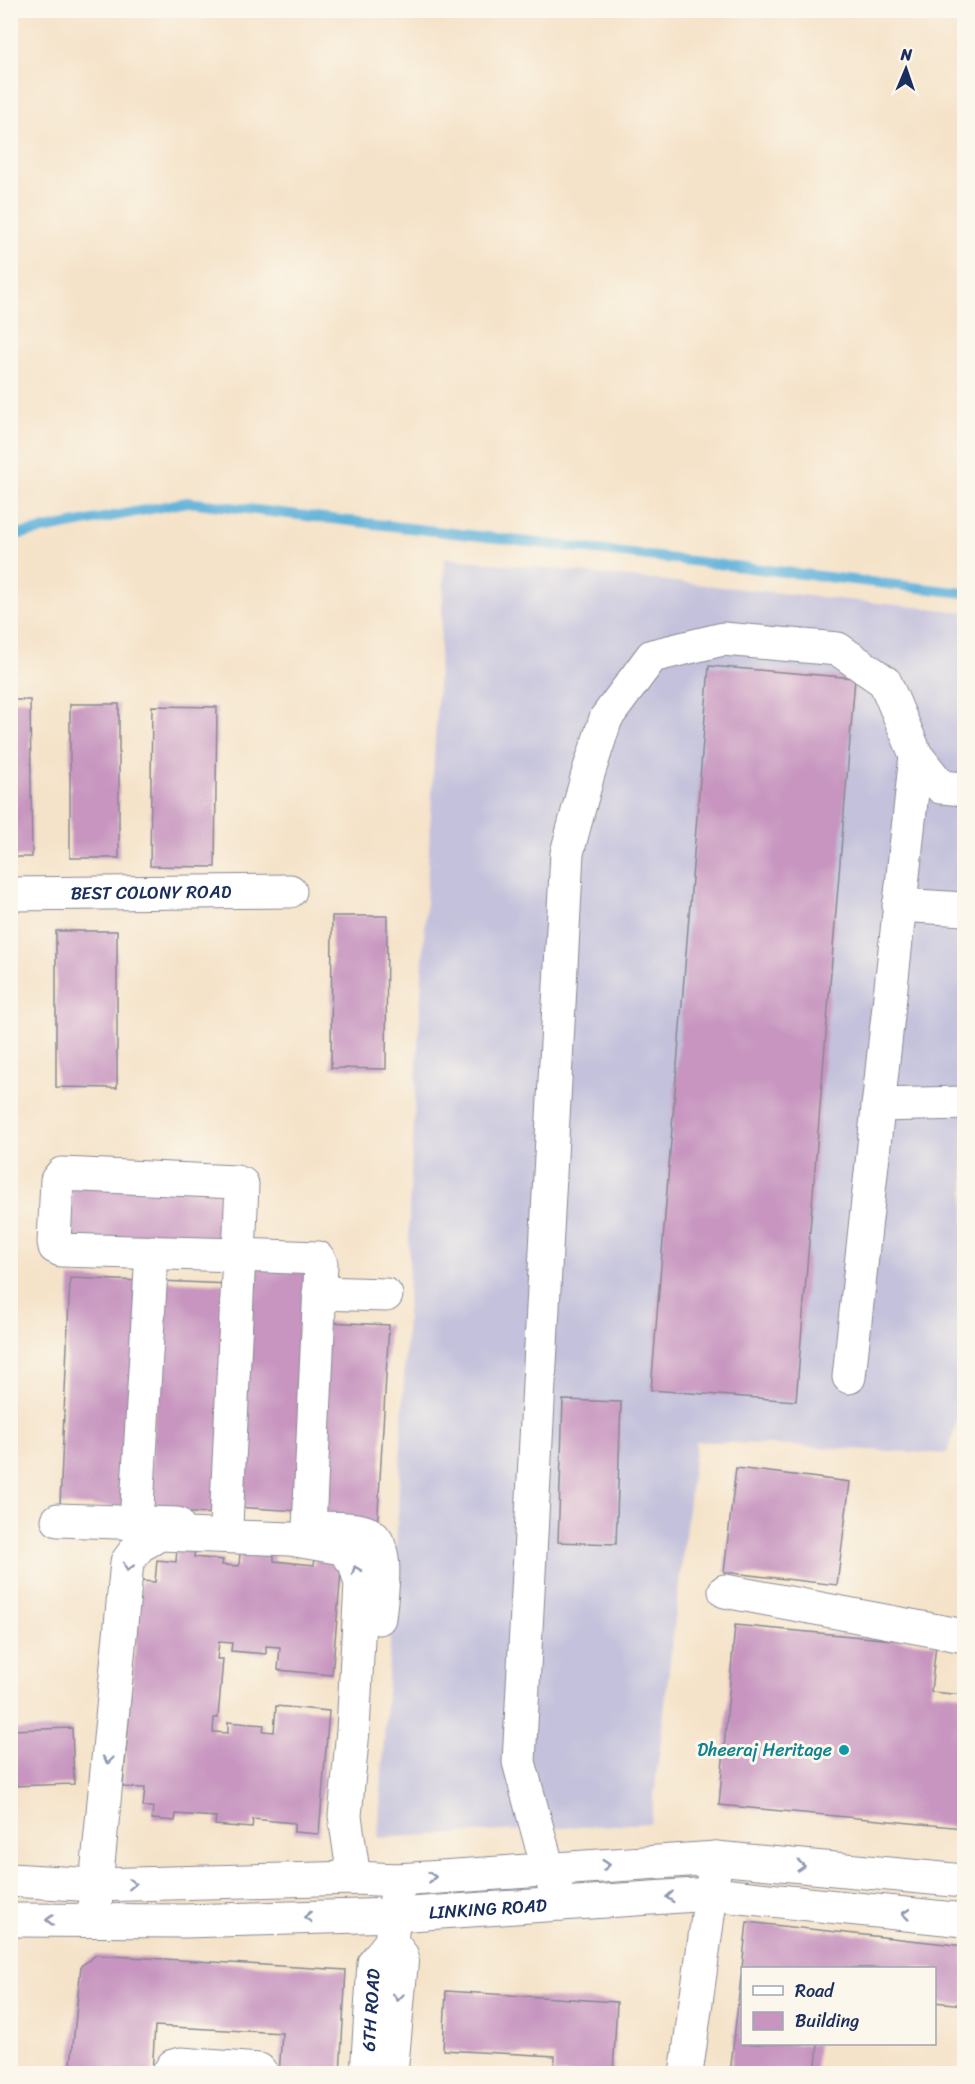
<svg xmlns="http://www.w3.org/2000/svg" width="975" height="2084" viewBox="0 0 975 2084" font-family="Sriracha,sans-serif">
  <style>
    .industrial { fill: #c3c1db }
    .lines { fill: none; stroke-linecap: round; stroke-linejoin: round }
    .stream { stroke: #5eb1da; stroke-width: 10 }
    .building { fill: #c795c0 }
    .minor-casing { stroke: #888994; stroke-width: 35 }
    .major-casing { stroke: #888994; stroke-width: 35 }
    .minor { stroke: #fff; stroke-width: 33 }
    .major { stroke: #fff; stroke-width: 33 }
    .oneway { stroke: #8d97ae }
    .culture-dot { fill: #0f9aa8; stroke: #fbf7ec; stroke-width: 2 }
    .labels { text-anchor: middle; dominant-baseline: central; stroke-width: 6; stroke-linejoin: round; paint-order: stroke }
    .street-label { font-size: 18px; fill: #1b2f5e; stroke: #fbf7ec }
    .culture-label { font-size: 18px; fill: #0d838f; stroke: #fbf7ec; text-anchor: end }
  </style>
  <rect width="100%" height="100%" fill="#fbf7ec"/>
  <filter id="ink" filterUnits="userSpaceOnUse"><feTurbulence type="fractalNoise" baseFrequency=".0167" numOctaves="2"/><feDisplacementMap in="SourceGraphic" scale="12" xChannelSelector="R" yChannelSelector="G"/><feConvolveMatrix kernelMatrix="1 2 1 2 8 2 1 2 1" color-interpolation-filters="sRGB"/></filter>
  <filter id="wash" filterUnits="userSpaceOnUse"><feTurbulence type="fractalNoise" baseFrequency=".008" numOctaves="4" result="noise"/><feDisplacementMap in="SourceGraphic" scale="24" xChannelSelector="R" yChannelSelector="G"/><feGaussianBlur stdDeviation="1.35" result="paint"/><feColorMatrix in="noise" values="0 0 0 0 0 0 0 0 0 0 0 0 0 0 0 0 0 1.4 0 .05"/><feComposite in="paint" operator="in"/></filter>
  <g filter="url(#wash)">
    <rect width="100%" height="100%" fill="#f5e3c9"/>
    <!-- industrial -->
    <path class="industrial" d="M445,558L964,612V1399L947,1454L696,1441L651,1823L378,1838L397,1529L409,1270V1210Z"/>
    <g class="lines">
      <!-- stream -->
      <path class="stream" d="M10,536L187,502L964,593"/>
    </g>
    <g id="blocks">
      <!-- building -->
      <path class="building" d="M709,666L855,678L796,1401L651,1390Z
        M10,700H30L32,857H10Z
        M70,704H119V858H70Z
        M152,706L217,707L215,867L150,866Z
        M332,916H387L386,1069L331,1068Z
        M56,931H117V1088L56,1087Z
        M72,1178L230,1186L227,1248L69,1240Z
        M246,1265L313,1269L299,1511L233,1507Z
        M70,1278L141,1281L131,1507L60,1505Z
        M161,1281L229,1284L218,1514L149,1511Z
        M327,1322L389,1325L377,1529L316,1525Z
        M563,1400L621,1402L616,1544L558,1542Z
        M736,1468L850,1482L837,1585L724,1572Z
        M177,1547L195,1548L194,1557L223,1560L222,1565L239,1566L240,1552L274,1555V1561L314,1565L315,1559L342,1561L332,1675L278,1670L280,1647L266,1646V1654L231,1651L232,1643L219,1642L217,1659H223L218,1718H214L213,1732L228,1733V1722L264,1725L263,1731L274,1732L276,1706L329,1711L319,1834L294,1832V1823L253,1819L252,1828L215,1825L216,1817L176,1814L175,1821L152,1819L153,1807H143L145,1788L123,1787L141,1581L155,1582L157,1560L176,1562Z
        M735,1625L936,1644L931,1692L964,1695V1828L719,1805Z
        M72,1728L74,1784L10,1786V1730Z
        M747,1922L964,1946V2005L934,2002V1968H742Z
        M96,1955L346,1970L340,2074H279L282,2033L155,2026L152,2074H70L81,1966Z
        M741,1977H742V2044H818L815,2074H730Z
        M446,1991L617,2002L613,2074H554L555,2056L443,2050Z"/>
    </g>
  </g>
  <g filter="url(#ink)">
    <use href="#blocks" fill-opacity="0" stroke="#888994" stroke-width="1.5"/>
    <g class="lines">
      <!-- minor casing -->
      <g class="minor-casing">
        <g id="minor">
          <path id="s1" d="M10,894L290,891"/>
          <path d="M899,905L964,909"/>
          <path d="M878,1105L964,1103"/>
          <path d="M62,1174L236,1182L242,1184L239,1255L61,1250L55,1247L54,1242L57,1180Z"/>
          <path d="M319,1293L386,1295"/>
          <path d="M849,1377L916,755"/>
          <path d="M58,1520L177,1524"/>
          <path d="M136,1523L152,1252"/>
          <path d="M226,1525L239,1255L318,1258L321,1263L309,1528"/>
          <path d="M313,1528C329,1529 349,1527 365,1532C392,1540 381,1597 379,1618"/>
          <path d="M725,1591L964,1636"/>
          <path d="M561,1904L548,1869L519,1762L567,853L588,774L606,718L652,656L723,639L838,649L885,682L916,755L941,787L964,789"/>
          <path d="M95,1920L96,1885L127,1562L139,1546L160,1534L290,1539L342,1548L355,1563L361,1584L353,1730L345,1816L354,1878"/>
          <path d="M168,2074L173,2066L181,2064L259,2070L262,2074"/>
          <path id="s2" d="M367,2074L374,1963L391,1942L398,1880"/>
          <path d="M391,2074L402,1956L391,1942"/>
          <path d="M686,2074L716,1858"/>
        </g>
      </g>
      <!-- major casing -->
      <g class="major-casing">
        <g id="major">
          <path d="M10,1880L96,1885L354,1878L398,1880L716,1858L964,1881"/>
          <path id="s3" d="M10,1920L185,1921L395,1915L711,1894L964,1920"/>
        </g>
      </g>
      <!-- minor -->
      <use href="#minor" class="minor"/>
      <!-- major -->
      <use href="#major" class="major"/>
    </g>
    <!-- one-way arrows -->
    <defs><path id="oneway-chevron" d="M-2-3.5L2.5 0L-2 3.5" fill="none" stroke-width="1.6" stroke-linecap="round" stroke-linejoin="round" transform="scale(1.5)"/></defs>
    <g class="oneway">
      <use href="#oneway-chevron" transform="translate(128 1567) rotate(105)"/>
      <use href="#oneway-chevron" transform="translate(356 1570) rotate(-111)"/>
      <use href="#oneway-chevron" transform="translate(108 1760) rotate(95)"/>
      <use href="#oneway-chevron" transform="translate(606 1865) rotate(-4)"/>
      <use href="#oneway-chevron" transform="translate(801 1866) rotate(5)"/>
      <use href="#oneway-chevron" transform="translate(432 1877) rotate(-4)"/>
      <use href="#oneway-chevron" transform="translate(132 1884) rotate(-2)"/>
      <use href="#oneway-chevron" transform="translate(670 1897) rotate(176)"/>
      <use href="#oneway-chevron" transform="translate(906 1914) rotate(-174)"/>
      <use href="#oneway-chevron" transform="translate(308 1917) rotate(178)"/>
      <use href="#oneway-chevron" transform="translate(50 1920) rotate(-180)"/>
      <use href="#oneway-chevron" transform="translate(398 1997) rotate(95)"/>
    </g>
  </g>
  <!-- markers -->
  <circle class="culture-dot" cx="844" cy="1750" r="6"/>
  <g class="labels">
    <!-- street labels -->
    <g class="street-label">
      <text stroke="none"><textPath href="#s1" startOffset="141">BEST COLONY ROAD</textPath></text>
      <text stroke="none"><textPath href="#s3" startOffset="478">LINKING ROAD</textPath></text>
      <text stroke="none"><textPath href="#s2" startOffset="64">6TH ROAD</textPath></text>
    </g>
    <!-- culture labels -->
    <g class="culture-label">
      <text x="832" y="1750">Dheeraj Heritage</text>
    </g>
  </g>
  <!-- margin -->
  <rect width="975" height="2084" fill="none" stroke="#fbf7ec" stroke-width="36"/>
  <!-- legend -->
  <rect x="741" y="1967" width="195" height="78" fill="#fbf7ec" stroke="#a1a7b3" stroke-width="1.5"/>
  <rect x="753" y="1986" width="30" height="9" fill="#ffffff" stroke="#a1a7b3" stroke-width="1.5"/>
  <text x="795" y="1997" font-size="18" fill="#1b2f5e">Road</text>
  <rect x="753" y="2012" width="30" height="18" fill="#c795c0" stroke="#a1a7b3" stroke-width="1.5"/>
  <text x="795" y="2027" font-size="18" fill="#1b2f5e">Building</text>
  <!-- north arrow -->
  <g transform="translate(906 69) rotate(2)" stroke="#fbf7ec" stroke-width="4.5" paint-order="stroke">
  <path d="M0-4.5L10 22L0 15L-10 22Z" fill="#1b2f5e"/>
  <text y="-9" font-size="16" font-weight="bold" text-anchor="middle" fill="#1b2f5e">N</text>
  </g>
</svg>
